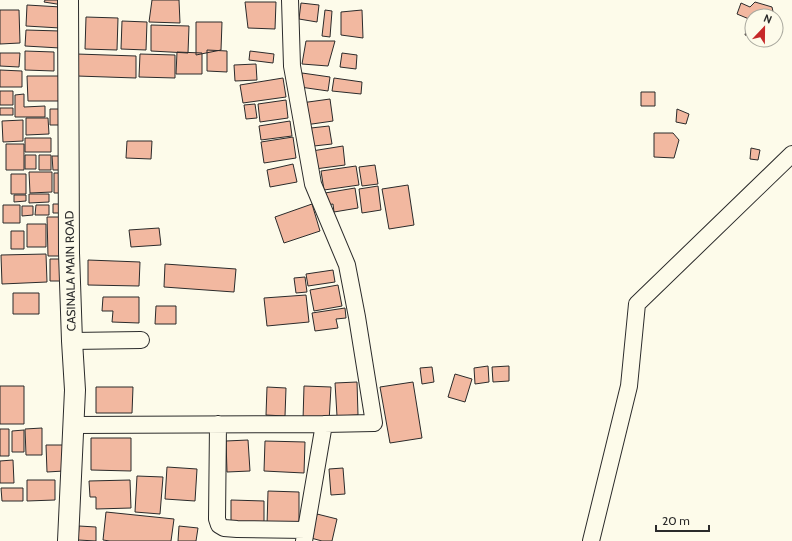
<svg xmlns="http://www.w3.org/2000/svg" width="792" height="541" viewBox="0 0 792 541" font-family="Cabin,sans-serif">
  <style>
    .building { fill: #f2b8a0; stroke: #2b2b2b }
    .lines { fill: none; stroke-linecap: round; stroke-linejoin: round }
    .minor-casing { stroke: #2b2b2b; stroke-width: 18 }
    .tertiary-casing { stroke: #2b2b2b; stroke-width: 22 }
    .minor { stroke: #fdfbea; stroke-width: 16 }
    .tertiary { stroke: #fdfbea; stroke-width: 20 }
    .labels { text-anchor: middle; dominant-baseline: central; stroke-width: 3; stroke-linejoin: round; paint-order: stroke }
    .street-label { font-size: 12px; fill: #2b2b2b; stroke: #fdfbea }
  </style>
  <rect width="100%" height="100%" fill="#fdfbea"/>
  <!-- building -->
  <path class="building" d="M45,0H64L63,5L44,2Z
    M152,0H179L180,23L149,22Z
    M245,2H276L275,29L248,28Z
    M755,2L772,7L774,16H752V36L745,35L749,19L737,14L741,3L750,7Z
    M301,3L319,5L317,22L299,19Z
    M27,5L61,7L60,28L26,26Z
    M0,10H19L20,43L0,44Z
    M325,10L332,11L330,37L322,36Z
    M362,10L363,38L341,35V12Z
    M86,17L118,18L117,50L85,49Z
    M122,21L147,22L146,50L121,49Z
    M196,22H222L221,50L196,55Z
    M151,25L189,26L188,53L151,51Z
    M26,30L60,31V48L25,46Z
    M306,41H335L328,66L302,64Z
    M207,50L227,51V72L207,71Z
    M25,51L54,52V71L25,70Z
    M250,51L274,54L273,63L249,60Z
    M177,52L202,53V74H176Z
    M0,53H20L19,67L0,66Z
    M342,53L357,55L356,69L340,67Z
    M77,54L136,56V78L77,76Z
    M140,54L175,55V78L139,77Z
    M256,64L257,80L235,81L234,65Z
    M0,70L22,71V87H0Z
    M302,73L330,77L328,91L300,87Z
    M27,76H60V101H28Z
    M283,78L286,97L243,103L240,85Z
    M334,78L362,82L361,94L332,91Z
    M0,91H13V105H0Z
    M641,92H655V106H641Z
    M24,94V107L45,106V117H15V95Z
    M330,99L333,121L305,125L301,103Z
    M286,100L288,118L260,122L258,104Z
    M255,104L257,118L246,119L244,105Z
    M0,108H13V115H0Z
    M50,109H63V125H50Z
    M677,109L689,114L686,124L676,122Z
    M26,118H48L49,134L26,135Z
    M23,120V141L3,142L2,121Z
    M290,121L292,136L261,140L259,126Z
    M329,126L332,144L314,146L311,128Z
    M654,133H673L679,140L674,158L654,157Z
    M293,137L296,158L264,163L261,142Z
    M25,138H51V152H25Z
    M127,141H152L151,159L126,158Z
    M6,144H24V170H6Z
    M343,146L345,165L315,169L312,151Z
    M751,148L760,150L758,160L750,159Z
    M25,155H36V169H25Z
    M39,155H51V170H39Z
    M52,156H62V170H53Z
    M293,164L297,182L270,187L267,170Z
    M375,165L378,184L362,186L359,167Z
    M356,166L359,185L324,190L321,171Z
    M29,172H52V192L30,193Z
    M54,173H64V193H54Z
    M11,174H26V194H11Z
    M408,185L414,225L389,229L382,189Z
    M378,186L381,210L362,213L359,189Z
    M355,188L358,208L334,212L333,204L327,205L325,193Z
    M29,194H49V202L29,203Z
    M14,195H26V201L14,202Z
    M53,204H62V213H53Z
    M312,204L320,231L284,243L275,217Z
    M3,205H20V223H3Z
    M36,205H49V215H35Z
    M22,206H33V215L22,216Z
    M47,217H62L63,256H48Z
    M27,224H46V247H27Z
    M159,228L161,245L131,247L129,230Z
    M11,231H24V249H11Z
    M46,254L47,282L2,284L1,255Z
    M50,259H64V281H50Z
    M88,260L140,262L139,286L88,285Z
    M165,264L236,269L234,292L164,287Z
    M333,270L335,282L308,286L306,274Z
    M305,277L307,292L296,293L294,278Z
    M338,285L342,306L314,311L310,290Z
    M13,293H39V314H13Z
    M306,295L309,322L267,326L264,298Z
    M103,297H139V323L112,322L113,311H102Z
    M156,306H176V324H155Z
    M345,308L346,318L336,319L338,328L315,331L312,313Z
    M488,366L489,382L475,384L474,368Z
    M509,366V381L493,382L492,367Z
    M432,367L434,382L422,384L420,368Z
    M455,374L472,379L465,402L448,397Z
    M357,382L358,415L337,416L335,383Z
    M413,382L422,438L390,443L380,387Z
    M0,386H24V424H0Z
    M304,386L331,387L329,422L303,420Z
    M96,387H133L132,413H96Z
    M267,387L286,388L285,416L266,415Z
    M42,428V455H26L25,429Z
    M0,429H9V456H0Z
    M24,430V452H12V431Z
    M91,438H131V471L91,470Z
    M248,440L250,471L227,472L226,441Z
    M265,441L305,442L304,473L264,471Z
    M46,445H64V471L47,472Z
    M13,460L14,483H0V461Z
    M167,467L197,469L195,501L165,499Z
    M343,468L345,494L331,495L329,469Z
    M137,476L163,477L160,514L135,512Z
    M27,480H55V500L27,501Z
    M130,480L131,508L96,509V497H90L89,481Z
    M1,488H23V501H2Z
    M268,491L299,492V527L267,526Z
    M231,500L264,501V524H231Z
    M106,512L174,519L171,541H110L103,540Z
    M317,514L337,519L332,541H322L311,538Z
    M79,526L96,527V541L78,540Z
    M179,526L198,528L196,541H178Z"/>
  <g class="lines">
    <!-- minor casing -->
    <g class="minor-casing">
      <path id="minor" d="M290,0L292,66L313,184L347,265L357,317L374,423L324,424L304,541
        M72,341L141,340
        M218,424L217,519L219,525L224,528L237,529L306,530
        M74,425L324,424
        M591,541L629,386L637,304L792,154"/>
    </g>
    <!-- tertiary casing -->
    <g class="tertiary-casing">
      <path id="tertiary" d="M68,0L69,253L72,341L75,390L68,541"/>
    </g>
    <!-- minor -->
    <use href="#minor" class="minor"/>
    <!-- tertiary -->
    <use href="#tertiary" class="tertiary"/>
  </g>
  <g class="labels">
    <!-- street labels -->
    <g class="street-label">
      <text transform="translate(70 271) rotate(-91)">CASINALA MAIN ROAD</text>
    </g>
  </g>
  <!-- north arrow -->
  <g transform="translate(764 28) rotate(22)"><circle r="19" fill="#fdfbea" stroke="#a9a89e"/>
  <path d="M0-3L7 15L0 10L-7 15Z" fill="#c62828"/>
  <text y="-6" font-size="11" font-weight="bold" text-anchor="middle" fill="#2b2b2b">N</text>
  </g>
  <!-- scale -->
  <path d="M656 525v6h53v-6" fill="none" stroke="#2b2b2b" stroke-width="2"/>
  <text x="662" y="525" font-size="12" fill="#2b2b2b" stroke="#fdfbea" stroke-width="3" paint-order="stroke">20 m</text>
</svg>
